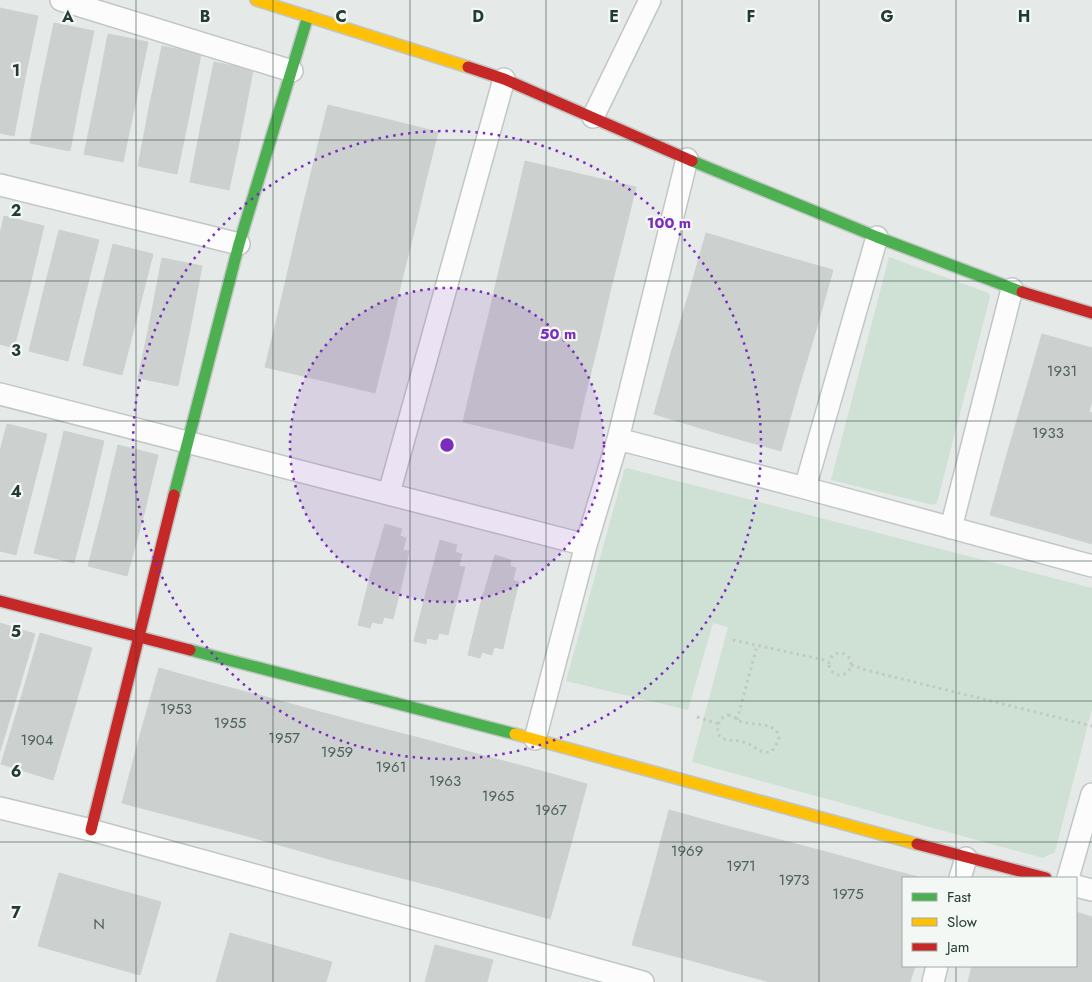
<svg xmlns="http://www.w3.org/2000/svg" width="1092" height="982" viewBox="0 0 1092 982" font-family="Jost,sans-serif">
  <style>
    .green { fill: #cfe1d4 }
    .building { fill: #ccd0ce; stroke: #cdd2d0 }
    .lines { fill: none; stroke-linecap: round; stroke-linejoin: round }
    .street-casing { stroke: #c2c6c4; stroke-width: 24 }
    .fast-casing { stroke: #c0c7c4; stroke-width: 14 }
    .slow-casing { stroke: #c0c7c4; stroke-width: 14 }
    .jam-casing { stroke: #c0c7c4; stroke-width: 14 }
    .path { stroke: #c1c9c5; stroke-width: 3; stroke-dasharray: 2.5 4; stroke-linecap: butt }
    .street { stroke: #fbfcfb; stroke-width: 21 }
    .fast { stroke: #4caf50; stroke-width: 11 }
    .slow { stroke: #ffc107; stroke-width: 11 }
    .jam { stroke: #c62828; stroke-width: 11 }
    .grid { fill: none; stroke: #243b35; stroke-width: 1; stroke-opacity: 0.55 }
    .ring { fill: none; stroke: #7b2cbf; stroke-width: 2.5; stroke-dasharray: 2.5 5 }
    .labels { text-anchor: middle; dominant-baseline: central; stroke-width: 4.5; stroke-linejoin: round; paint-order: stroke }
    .number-label { font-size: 15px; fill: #4f615c }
    .grid-label { font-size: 16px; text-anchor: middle; font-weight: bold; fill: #243b35; stroke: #f3f8f5; stroke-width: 4.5; stroke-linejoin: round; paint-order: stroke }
    .centre { fill: #7b2cbf; stroke: #f3f8f5; stroke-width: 2.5 }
    .ring-label { font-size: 15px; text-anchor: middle; font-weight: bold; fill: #7b2cbf; stroke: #f3f8f5; stroke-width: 4.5; stroke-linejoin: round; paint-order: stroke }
  </style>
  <rect width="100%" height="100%" fill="#e5e9e7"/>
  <!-- green -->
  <path class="green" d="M889,257L986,292L989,293L990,297L938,499L937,503L933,505L831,480Z
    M627,468L1092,588V709L1055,852L1043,858L692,762L728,627L713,623L688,710L566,681L623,475L624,470Z"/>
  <!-- building -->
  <path class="building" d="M0,8L38,16L25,78L0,73Z
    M54,23L94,31L81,93L41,85Z
    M108,34L148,42L135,105L96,97Z
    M162,46L201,54L189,116L149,108Z
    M214,62L253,70L241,133L201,125Z
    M0,73L25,78L14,136L0,133Z
    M41,85L81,93L70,151L30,143Z
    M96,97L135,105L123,162L84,154Z
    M328,105L382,118L370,171L315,157Z
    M149,108L189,116L177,174L138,166Z
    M382,118L438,132L425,184L370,171Z
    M201,125L241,133L229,190L190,182Z
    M315,157L370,171L357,223L302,210Z
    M525,161L580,174L568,227L513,213Z
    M370,171L425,184L413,236L357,223Z
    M580,174L636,187L623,240L568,227Z
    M302,210L357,223L345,275L290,262Z
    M513,213L568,227L555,278L500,266Z
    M4,216L44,226L29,289L0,282V234Z
    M357,223L413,236L400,288L345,275Z
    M568,227L623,240L610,292L555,278Z
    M59,230L99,240L83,303L43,293Z
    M706,233L770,252L753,311L689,293Z
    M113,244L153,254L137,317L97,307Z
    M770,252L833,270L816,330L753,311Z
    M162,258L202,266L190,329L150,321Z
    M290,262L345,275L332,327L278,314Z
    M500,266L555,278L542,330L488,318Z
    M345,275L400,288L388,341L332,327Z
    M555,278L610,292L598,344L542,330Z
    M0,282L29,289L14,348L0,344Z
    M43,293L83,303L68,361L29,351Z
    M689,293L753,311L735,372L671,353Z
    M97,307L137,317L122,375L83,365Z
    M753,311L816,330L798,390L735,372Z
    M278,314L332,327L320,380L265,367Z
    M488,318L542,330L530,383L475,370Z
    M150,321L190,329L178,386L138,378Z
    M332,327L388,341L375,393L320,380Z
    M542,330L598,344L585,396L530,383Z
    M1042,334L1092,348V401L1089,412L1025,393Z
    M671,353L735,372L717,433L654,414Z
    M475,370L530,383L517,435L463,422Z
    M735,372L798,390L781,451L717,433Z
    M530,383L585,396L573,449L517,435Z
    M1025,393L1089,412L1071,472L1007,454Z
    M1089,412L1092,413V478L1071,472Z
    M7,424L47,434L31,496L0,489V451Z
    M64,431L104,441L89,504L49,494Z
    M118,445L158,455L143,518L103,508Z
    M1007,454L1071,472L1054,533L990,515Z
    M1071,472L1092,478V544L1054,533Z
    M0,489L31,496L16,555L0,551Z
    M49,494L89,504L74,563L34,553Z
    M103,508L143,518L127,576L88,566Z
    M385,524L402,529L400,536L406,538L403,550L409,551L402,583L370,576Z
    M440,540L457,545L455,552L462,554L459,566L465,567L457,599L426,592Z
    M495,555L511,560L510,566L516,568L513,580L519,582L511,614L480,606Z
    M370,576L402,583L393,619L384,617L382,624L372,622L370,628L358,625Z
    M426,592L457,599L448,635L439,633L437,640L427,638L426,644L414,641Z
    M480,606L511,614L503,649L494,647L492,655L482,652L480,658L468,655Z
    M0,623L35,634L15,702L0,697Z
    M40,633L92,648L72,716L20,701Z
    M159,668L212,683L194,750L140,735Z
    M212,683L266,697L248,764L194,750Z
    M0,697L15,702L0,751Z
    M266,697L320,712L301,778L248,764Z
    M20,701L72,716L53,780L1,764Z
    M320,712L373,726L355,793L301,778Z
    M373,726L427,740L409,807L355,793Z
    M140,735L194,750L175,817L122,803Z
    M427,740L481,755L462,822L409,807Z
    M194,750L248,764L229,831L175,817Z
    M481,755L534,769L516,837L462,822Z
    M248,764L301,778L283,846L229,831Z
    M534,769L587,784L569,851L516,837Z
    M301,778L355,793L336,861L283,846Z
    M355,793L409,807L390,875L336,861Z
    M409,807L462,822L444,889L390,875Z
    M669,810L723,825L704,892L651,878Z
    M462,822L516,837L497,904L444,889Z
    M723,825L777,839L758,906L704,892Z
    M516,837L569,851L550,919L497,904Z
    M777,839L830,853L812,921L758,906Z
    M830,853L884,868L865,935L812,921Z
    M884,868L922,878H903V945L865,935Z
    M59,873L161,902L140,975L38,946Z
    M651,878L704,892L686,959L632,945Z
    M704,892L758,906L740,974L686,959Z
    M758,906L812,921L795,982H770L740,974Z
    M1076,912L1092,917V949L1083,982H1066L1028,972L1030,966H1076Z
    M812,921L865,935L853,982H795Z
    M230,933L332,962L326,982H216Z
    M865,935L903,945V966H915L910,982H853Z
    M435,945L493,960L487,982H425Z
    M1092,949V982H1083Z
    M972,966H1005L1028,972L1025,982H968Z
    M1005,966H1030L1028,972Z
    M1028,972L1066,982H1025Z"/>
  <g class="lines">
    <!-- street casing -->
    <g class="street-casing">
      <path id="street" d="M61,0L292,71
        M593,117L650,0
        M0,185L239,244
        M0,394C195,446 391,494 586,545
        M618,439L805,488L1092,566
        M805,488L877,237
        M389,493L504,79
        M951,528L1012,289
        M535,739L586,545L618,439L687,159
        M0,808L91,830L643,982
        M960,878L966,858
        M1068,878L1092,794
        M1076,886L1092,890
        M933,982L937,966"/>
    </g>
    <!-- fast casing -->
    <g class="fast-casing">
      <path id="fast" d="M692,161L877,237L1022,292
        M174,495L239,244L308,16
        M190,650L515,734"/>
    </g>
    <!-- slow casing -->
    <g class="slow-casing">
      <path id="slow" d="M256,0L468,67
        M515,734L917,844"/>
    </g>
    <!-- jam casing -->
    <g class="jam-casing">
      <path id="jam" d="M468,67L504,79L692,161
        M1022,292L1092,313
        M0,601L190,650
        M91,830L174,495
        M917,844L1046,878"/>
    </g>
    <!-- path -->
    <path class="path" d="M733,640L829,661
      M829 664a11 11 0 1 1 22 0a11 11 0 1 1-22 0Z
      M851,665L866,670L1092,726
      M728,715C734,715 736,720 742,722C755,726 779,721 779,740L772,751C760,756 754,744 743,742C734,739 724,743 718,734C717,725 719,718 728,715Z
      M697,717L719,724
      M737,720L757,646"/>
    <!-- street -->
    <use href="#street" class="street"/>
    <!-- fast -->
    <use href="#fast" class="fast"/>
    <!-- slow -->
    <use href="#slow" class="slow"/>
    <!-- jam -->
    <use href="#jam" class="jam"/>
  </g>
  <!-- grid -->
  <path class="grid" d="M136,0V982M273,0V982M410,0V982M546,0V982M682,0V982M819,0V982M956,0V878M0,140H1092M0,281H1092M0,421H1092M0,561H1092M0,701H1092M0,842H1092M956,966V982"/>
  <!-- distance rings -->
  <circle cx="447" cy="445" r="157" fill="#7b2cbf" fill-opacity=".12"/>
  <g class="ring">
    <circle cx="447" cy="445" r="157"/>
    <circle cx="447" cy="445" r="314"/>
  </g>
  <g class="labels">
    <!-- number labels -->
    <g class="number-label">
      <text x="1062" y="371">1931</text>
      <text x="1048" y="433">1933</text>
      <text x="176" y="709">1953</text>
      <text x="230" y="723">1955</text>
      <text x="284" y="738">1957</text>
      <text x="37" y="740">1904</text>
      <text x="337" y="752">1959</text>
      <text x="391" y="767">1961</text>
      <text x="445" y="781">1963</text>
      <text x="498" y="796">1965</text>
      <text x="551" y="810">1967</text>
      <text x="687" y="851">1969</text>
      <text x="741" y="866">1971</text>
      <text x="794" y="880">1973</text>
      <text x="848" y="894">1975</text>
      <text x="99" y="924">N</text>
    </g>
  </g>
  <g class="grid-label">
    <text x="68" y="22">A</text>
    <text x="205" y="22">B</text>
    <text x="341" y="22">C</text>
    <text x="478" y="22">D</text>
    <text x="614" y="22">E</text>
    <text x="751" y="22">F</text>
    <text x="887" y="22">G</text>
    <text x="1024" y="22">H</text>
    <text x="16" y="76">1</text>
    <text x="16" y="216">2</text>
    <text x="16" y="356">3</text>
    <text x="16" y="497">4</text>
    <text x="16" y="637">5</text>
    <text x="16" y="777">6</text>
    <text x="16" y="918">7</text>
  </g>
  <circle cx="447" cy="445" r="8" class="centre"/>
  <g class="ring-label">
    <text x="669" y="228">100 m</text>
    <text x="558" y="339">50 m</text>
  </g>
  <!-- legend -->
  <rect x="902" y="877" width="175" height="90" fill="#f3f8f5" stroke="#a0aca8"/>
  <rect x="912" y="893" width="25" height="8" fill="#4caf50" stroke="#a0aca8"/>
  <text x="947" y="902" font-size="15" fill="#243b35">Fast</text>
  <rect x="912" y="918" width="25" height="8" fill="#ffc107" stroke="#a0aca8"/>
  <text x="947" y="927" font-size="15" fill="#243b35">Slow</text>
  <rect x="912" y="943" width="25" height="8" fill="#c62828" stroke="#a0aca8"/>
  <text x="947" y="952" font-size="15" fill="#243b35">Jam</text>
</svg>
